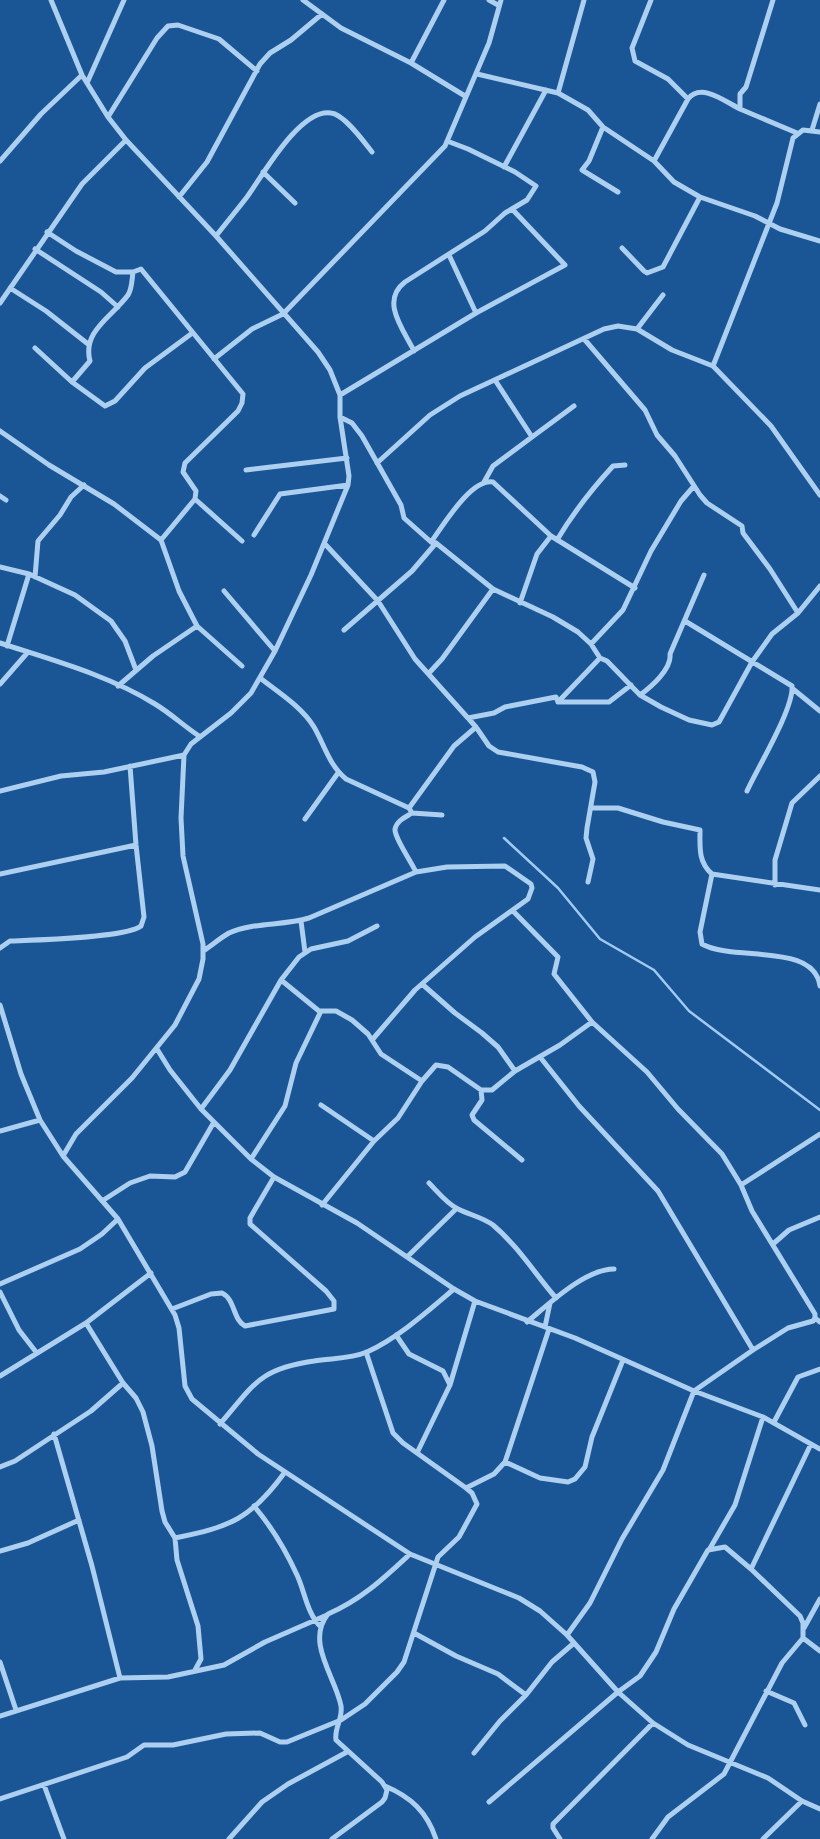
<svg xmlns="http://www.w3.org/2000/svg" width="820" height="1839" viewBox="0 0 820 1839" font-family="Helvetica,sans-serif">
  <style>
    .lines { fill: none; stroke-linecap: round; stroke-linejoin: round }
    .stream { stroke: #a0caf2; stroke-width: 2.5 }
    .minor { stroke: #adcff0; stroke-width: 5 }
  </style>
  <rect width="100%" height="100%" fill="#1a5696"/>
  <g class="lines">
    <!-- stream -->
    <path class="stream" d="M504,838L558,888L600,939L654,970L689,1011L820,1110"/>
    <!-- minor -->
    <path class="minor" d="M51,0L82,75L108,117L126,140L216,236L318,352L330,370L340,395V417L349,476L348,485L311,575L275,651L251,693L231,713L191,744L184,755L181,818L183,856L203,944V959L199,979L175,1025L132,1078L76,1134L63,1156
      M303,0L341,28L411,63L465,96
      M489,0L498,5
      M651,0L632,48L635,61L668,79L688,99
      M411,63L444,0
      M477,74L558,93L588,110L603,127L654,161L674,182L700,197L755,216L780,229L820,241
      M87,83L124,0
      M558,93L584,0
      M740,109L797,133
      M108,117L157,38L168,26L178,25L219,39L257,71
      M603,127L589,161L582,170L618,192
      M812,130L820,104
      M0,161L41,114L82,75
      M654,161L688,99C701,82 726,102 740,109V94L746,87L773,0
      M504,167L546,90
      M263,172L295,203
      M179,197L207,162L260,64L270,53L291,40L322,14
      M47,232L76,251L116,272H133L141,269L243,394L242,403L238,411L185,463L183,472L196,491L195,499L161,540
      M216,236C226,223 237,210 247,197C263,175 300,108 331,113C344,114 364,142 372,152
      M622,248L644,271L647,273L663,267L700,197
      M35,249L101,292L118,307
      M449,255L476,313
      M10,288L46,311L88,344
      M0,303L82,184L126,140
      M637,329L663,295
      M585,340L645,410L657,435L675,456L700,495L707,503L742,526L743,533L770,569L798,613
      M35,348L72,382L105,406L115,401L145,368L191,334
      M414,351C403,329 380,301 405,282L485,231L505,213L527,200L536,186L515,172L468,149L447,141
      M214,359L252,329L283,314L445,146L489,43L501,0
      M713,366L777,203L793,138L803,130L820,132
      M495,380L532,437L574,406
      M72,382L90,361C82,331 112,317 128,295C132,289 132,279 133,272
      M340,395L476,313L565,265L512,209
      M340,417L352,423L362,436L401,505L404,518L431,542L436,543L493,589L553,617L578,632L591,644L600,658L607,661L640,695L661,707L689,720L712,725L719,722L752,662L772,634L798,613L820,586
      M0,431L49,465L114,504L161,540L179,591L197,626L153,656L118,686
      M377,463L430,415L460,396L604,329L618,326L637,329L672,350L713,366L771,426L820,495
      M246,470L347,458
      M484,482L493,466L532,437
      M0,496L6,500
      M195,499L242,541
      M254,535L280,494L348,485
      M557,540C573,513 591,490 613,466L625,465
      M431,542C443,526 471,478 493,482L551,536L635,588
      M325,544L378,601L415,659L476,727L489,746L498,752L582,767L593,772L595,782L587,828L586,838L593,859L588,882
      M0,567L29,574L75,595L111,621L125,641L136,670
      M35,577L38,541L60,515L71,497L84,485
      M224,591L275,651
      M520,603L537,554L551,536
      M685,621L792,686C794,708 758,767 747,791
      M197,626L242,666
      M344,630L412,571L436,543
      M0,643C52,660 108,675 155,704C170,713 184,726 199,736
      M591,644L623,610L651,551L681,501L694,486
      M7,646L29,574
      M429,673L442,659L493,589
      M260,678C278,692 302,707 314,727C325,746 329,765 346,779L409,808
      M0,684L28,652
      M793,689L820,711
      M640,695C651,687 672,669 670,654L704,575
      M558,702H609L631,685
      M468,718L494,713L505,707L556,697L558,702L600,658
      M0,791L61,776L104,772L184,755
      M591,808H618L663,822L700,830C700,847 698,862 712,874L820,890
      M412,813L442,815
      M305,819L338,773
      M416,872C412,863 394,837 395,829C397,820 406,817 412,813L409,808L454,746L476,727
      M0,874L136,845
      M712,874L700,932L702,944C734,962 814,942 820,986
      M775,885V860L792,803L820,776
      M513,911L558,957L554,974L592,1022L647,1072L678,1109L722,1154L741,1185L752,1211L815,1314V1318L820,1322
      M301,921L305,952
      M0,948L10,941C33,940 126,938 141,926L144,917L136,845L130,766
      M203,951C211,946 220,938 229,933C253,922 283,926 309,918L416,872L447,867L505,866L531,884L532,888L528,899L475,937L415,990L372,1040
      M281,980L319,1011H336L352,1020L368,1034L381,1054L422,1081
      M422,984L455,1013L482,1033L498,1047L515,1071
      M0,1005L21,1074L40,1120L63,1156L118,1219L175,1315L179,1328L185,1386L192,1399L258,1454L410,1554L519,1598L540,1611L567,1635L618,1692L653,1723L688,1745L768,1778L802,1801L820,1809
      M157,1049L170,1070L201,1109L251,1159L274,1177L357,1223L454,1289L475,1301L575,1338L694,1391L763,1417L820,1449
      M540,1057L579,1106L658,1191L753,1350
      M481,1090L482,1100L472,1115L474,1120L522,1160
      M321,1105L374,1141
      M201,1109L230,1070L281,980L299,957L311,949L348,941L377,926
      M0,1131L40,1120
      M251,1159L285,1106L296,1063L321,1011
      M429,1183C437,1191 447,1204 458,1209C470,1215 482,1217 493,1225C518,1246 535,1274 556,1298
      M741,1185L820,1134
      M102,1201L130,1183L150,1176L175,1177L185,1172L214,1122
      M322,1205L374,1141L398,1118L422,1081L436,1065L448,1067L481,1090H492L515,1071L560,1045L592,1022
      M773,1244L789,1230L820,1217
      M407,1257L456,1209
      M0,1284L80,1249L102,1234L118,1219
      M0,1292L19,1330L36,1352
      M172,1309L211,1294L222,1293C235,1299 233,1320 245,1326L334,1309V1301L326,1291L250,1224V1218L274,1177
      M527,1322C549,1304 585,1269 614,1269
      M86,1323L123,1383L136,1398L143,1412L152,1446L162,1511L165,1522L175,1538L177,1560L198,1626L201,1659L195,1670
      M545,1327L550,1303
      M396,1335L409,1354L443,1371L450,1385
      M0,1376L86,1323L151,1273
      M774,1422L798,1377L820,1369
      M220,1424C254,1385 258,1369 314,1361C332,1358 350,1359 367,1352C398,1338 428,1311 454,1289
      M54,1434L92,1566L120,1678
      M417,1453L450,1385L475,1301
      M505,1462L540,1478L568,1482L575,1479L585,1467L592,1437L623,1360
      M0,1467L15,1461L91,1411L123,1383
      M466,1488L494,1474L505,1462L549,1329
      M254,1506C271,1526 286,1551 297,1575C305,1592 307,1614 321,1627
      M175,1538C230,1527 251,1519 285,1472
      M709,1550L735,1505L763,1417
      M0,1551L28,1543L79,1520
      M751,1569L811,1444
      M804,1628L820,1599
      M414,1633L456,1656L498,1674L526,1695
      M567,1635L590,1603L622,1539L663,1470L694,1391L753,1350L788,1328L813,1321L815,1318
      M803,1638L820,1651
      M0,1662L16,1710
      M766,1691L794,1703L805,1725
      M0,1716L120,1678L168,1677L224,1665L265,1642L327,1615
      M474,1753L500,1721L526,1695L552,1662L574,1643
      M44,1785L64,1839
      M385,1786C411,1797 427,1812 436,1839
      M0,1799L127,1757L144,1745H173L226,1734L260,1733L280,1742H287L341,1720L365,1704L397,1672L404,1662L438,1557L459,1537L477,1504L472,1493L466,1488L403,1443L393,1433L366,1352
      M489,1802L618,1692L640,1676L656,1652L674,1609L708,1550L725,1547L751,1569L800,1616L803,1623V1638L782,1663L724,1774L668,1817L652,1839
      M229,1839L262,1802L288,1784L347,1752
      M332,1839L382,1802L385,1798L387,1790L382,1782L336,1740C334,1728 343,1719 341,1706C336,1678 305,1642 328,1614C361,1600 384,1578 410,1554
      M560,1839L553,1828V1824L653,1723
      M763,1839L802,1801"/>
  </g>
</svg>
